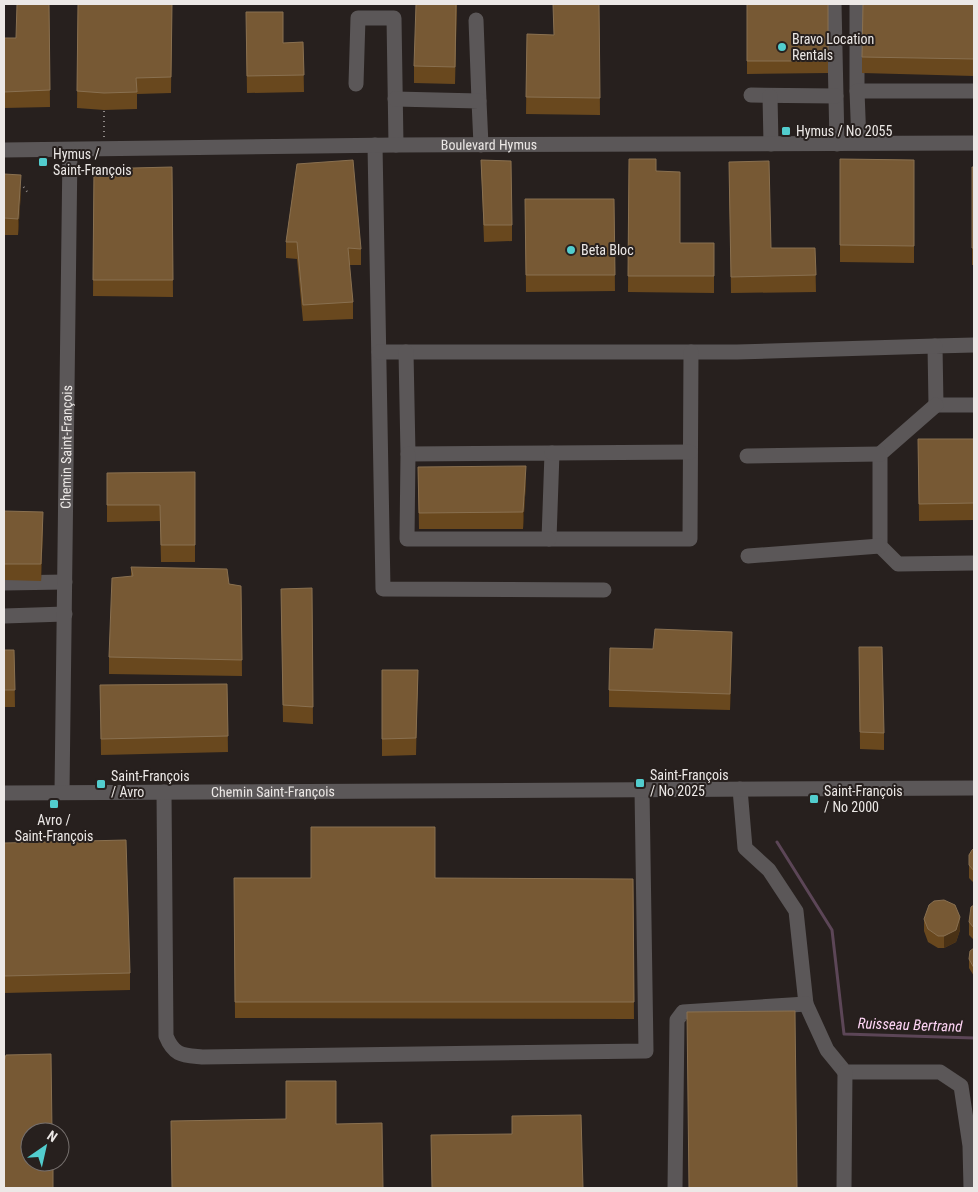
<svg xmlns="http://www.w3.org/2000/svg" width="978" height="1192" viewBox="0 0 978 1192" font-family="'Roboto Condensed',sans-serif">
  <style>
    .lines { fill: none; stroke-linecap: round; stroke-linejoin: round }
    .stream { stroke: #5c4657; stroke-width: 3 }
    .path { stroke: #908a88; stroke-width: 2; stroke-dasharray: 1 4; stroke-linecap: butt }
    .minor { stroke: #5b5758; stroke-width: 15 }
    .wall { fill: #69481e }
    .shaded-wall { fill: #493115 }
    .building { fill: #775934; stroke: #897050 }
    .poi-dot { fill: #52cdce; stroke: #27201e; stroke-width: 2 }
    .labels { text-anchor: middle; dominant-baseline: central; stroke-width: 4; stroke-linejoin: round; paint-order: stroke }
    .poi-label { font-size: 14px; fill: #ece8e6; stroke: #27201e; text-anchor: start }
    .street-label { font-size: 14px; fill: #ece8e6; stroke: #27201e }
    .water-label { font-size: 15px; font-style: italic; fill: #fed4f5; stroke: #27201e }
  </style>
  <rect width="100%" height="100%" fill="#27201e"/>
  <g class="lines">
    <!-- stream -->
    <path class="stream" d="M777,842L832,930L844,1034L974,1038"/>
    <!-- path -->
    <path class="path" d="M104,137V110
      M19,186H23L28,193"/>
    <!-- minor -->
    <g class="minor">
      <path d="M834,4L837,144"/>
      <path d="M857,4V91"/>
      <path d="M476,20L479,101"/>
      <path d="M356,84L358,18H394L396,145"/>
      <path d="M751,95L836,96"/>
      <path d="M770,96L771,144"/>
      <path d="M395,99L479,101L481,145"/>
      <path d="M859,143L857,91H974"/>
      <path d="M375,145L383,589L604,590"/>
      <path id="s1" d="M4,150L396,145L974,143"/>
      <path d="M974,345L935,346L936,405H974"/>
      <path d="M379,352H737L935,346"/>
      <path d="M406,352L408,454L552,453L549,539H690L691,352"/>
      <path d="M936,405L880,454V546L898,564L974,563"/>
      <path d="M552,453L690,452"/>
      <path d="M408,454L407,539H549"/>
      <path d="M747,456L880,454"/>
      <path d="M748,556L880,546"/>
      <path d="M4,583L65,582"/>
      <path d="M4,616L65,614"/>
      <path d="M740,789L745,848L769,870L796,911L806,1004L827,1050L845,1072H940L961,1086L970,1146L971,1188"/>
      <path id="s2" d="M62,792L70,150"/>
      <path d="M164,792L166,1036C174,1056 183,1055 202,1057L646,1051L642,790"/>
      <path id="s3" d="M4,793L974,788"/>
      <path d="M675,1188L677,1020L683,1012L806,1004"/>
      <path d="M844,1188L845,1072"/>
    </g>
  </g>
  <!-- wall -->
  <path class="wall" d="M49,4L50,107L4,108V38H16Z
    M78,4H172L171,93L137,94V109L104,110L77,108Z
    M457,4L455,84L414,83V66Z
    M599,4L600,115L526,114L527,34L554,35Z
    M747,4H828V73L747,74Z
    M974,4V76L862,73V57Z
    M246,29L283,43L303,42L304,92L247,93Z
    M629,159L656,171L680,243H714V293L628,292Z
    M840,159L914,160V263L840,262Z
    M481,160L512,225V241L484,242Z
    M729,162L771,248H815L816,292L731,293Z
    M297,164L361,249V265H349L353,302V319L303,321L297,259L286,258V242Z
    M172,167L173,297L93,296L94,169Z
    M972,167H974V265H972Z
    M4,174L21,192L18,235H4Z
    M525,199H614L615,291L526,292Z
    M918,439H974V520L919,521Z
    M418,467L526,482L523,529H419Z
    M195,472V562H161L160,521L107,522V473Z
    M4,511L43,528L41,581L4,580Z
    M131,567L241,586L242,676L109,674V657L131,576Z
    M312,588L313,724L283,722L281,589Z
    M859,647L884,733V750L860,749Z
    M732,648L730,710L609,707V690L653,649Z
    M4,650H14L15,707H4Z
    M382,670H418L416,755L382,756Z
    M227,684L228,752L101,755L100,685Z
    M4,843L130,973V990L4,993Z
    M974,848V883L969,878V855Z
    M234,878L633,879L634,1019L235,1018Z
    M974,905V940L969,935V922Z
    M924,919L960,930L956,942L944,948H938L928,942L924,931Z
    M974,948V976L969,968V959Z"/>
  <!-- shaded-wall -->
  <path class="shaded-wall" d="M21,175V192L18,235V219Z
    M526,466V482L523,529V512Z
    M43,512V528L41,581V564Z
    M732,632V648L730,710V694Z
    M960,917V930L956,942L944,948V936Z"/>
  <!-- building -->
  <path class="building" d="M17,4H49L50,90L4,92V38H16Z
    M78,4H172L171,77L136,78L137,92L104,93L77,91Z
    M416,4H456L455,67L414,66Z
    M553,4H599L600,98L526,97L527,34L554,35Z
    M747,4H828V61H747Z
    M863,4H974V59L862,57Z
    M246,12H283V43L303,42L304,75L247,76Z
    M629,159H656V171L680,172V243H714V276H628Z
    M840,159L914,160V246L840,245Z
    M353,160L361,249L348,248L353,302L303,305L297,242H286L297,164Z
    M481,160L511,161L512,225H484Z
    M769,161L771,248H815L816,275L731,277L729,162Z
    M172,167L173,280H93L94,169Z
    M972,167H974V248H972Z
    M4,174L21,175L18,219L4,218Z
    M525,199H614L615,275H526Z
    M918,439H974V503L919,504Z
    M526,466L523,512L419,513L418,467Z
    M195,472V545H161L160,505H107V473Z
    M4,511L43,512L41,564H4Z
    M131,567L227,569L229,584L241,586L242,660L109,657L112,578L133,576Z
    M312,588L313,707L283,705L281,589Z
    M655,629L732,632L730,694L609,690L610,648L653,649Z
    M859,647H882L884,733L860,732Z
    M4,650H14L15,690H4Z
    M382,670H418L416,738L382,739Z
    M227,684L228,736L101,739L100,685Z
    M311,827H435V878L633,879L634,1002H235L234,878H311Z
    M126,840L130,973L4,976V843Z
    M974,848V871L969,865V855L972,850Z
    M944,900L955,905L960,917L956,930L944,936H938L928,929L924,919L929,905L934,901Z
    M974,905V928L969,922L971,907Z
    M974,948V968L969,959L970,951Z
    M795,1011L797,1188H689L687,1012Z
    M51,1054L52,1132H30V1162H53V1188H4V1062L6,1055Z
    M286,1081H336V1124L382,1123L383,1188H172L171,1121L286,1119Z
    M581,1115L583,1188H432L431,1135L512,1134V1116Z"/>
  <!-- markers -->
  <g class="poi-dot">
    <circle cx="782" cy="47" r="5"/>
    <rect x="781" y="126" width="10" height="10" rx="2.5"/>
    <rect x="38" y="157" width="10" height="10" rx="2.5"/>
    <circle cx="571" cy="250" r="5"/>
    <rect x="635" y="778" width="10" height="10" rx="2.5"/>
    <rect x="96" y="779" width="10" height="10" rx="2.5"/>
    <rect x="809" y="794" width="10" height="10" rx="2.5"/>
    <rect x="49" y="799" width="10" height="10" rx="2.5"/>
  </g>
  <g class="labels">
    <!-- poi labels -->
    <g class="poi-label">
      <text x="792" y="39">Bravo Location<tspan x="792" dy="16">Rentals</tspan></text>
      <text x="796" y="131">Hymus / No 2055</text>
      <text x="53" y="154">Hymus /<tspan x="53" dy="16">Saint-François</tspan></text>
      <text x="581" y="250">Beta Bloc</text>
      <text x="650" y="775">Saint-François<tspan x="650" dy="16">/ No 2025</tspan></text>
      <text x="111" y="776">Saint-François<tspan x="111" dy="16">/ Avro</tspan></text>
      <text x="824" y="791">Saint-François<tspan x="824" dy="16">/ No 2000</tspan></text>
      <text x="54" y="820" text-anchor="middle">Avro /<tspan x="54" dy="16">Saint-François</tspan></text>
    </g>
    <!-- street labels -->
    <g class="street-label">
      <text stroke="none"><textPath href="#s1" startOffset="485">Boulevard Hymus</textPath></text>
      <text stroke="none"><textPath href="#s2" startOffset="345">Chemin Saint-François</textPath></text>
      <text stroke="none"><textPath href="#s3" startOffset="269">Chemin Saint-François</textPath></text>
    </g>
    <!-- water labels -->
    <g class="water-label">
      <text transform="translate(910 1025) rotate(2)">Ruisseau Bertrand</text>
    </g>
  </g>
  <!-- border -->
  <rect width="978" height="1192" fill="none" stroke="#ece8e6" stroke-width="10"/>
  <!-- north arrow -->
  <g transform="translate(45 1147) rotate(34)"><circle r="24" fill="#27201e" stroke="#76706e"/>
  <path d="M0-4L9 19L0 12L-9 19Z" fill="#52cdce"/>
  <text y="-8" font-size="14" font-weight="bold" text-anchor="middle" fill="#ece8e6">N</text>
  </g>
</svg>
